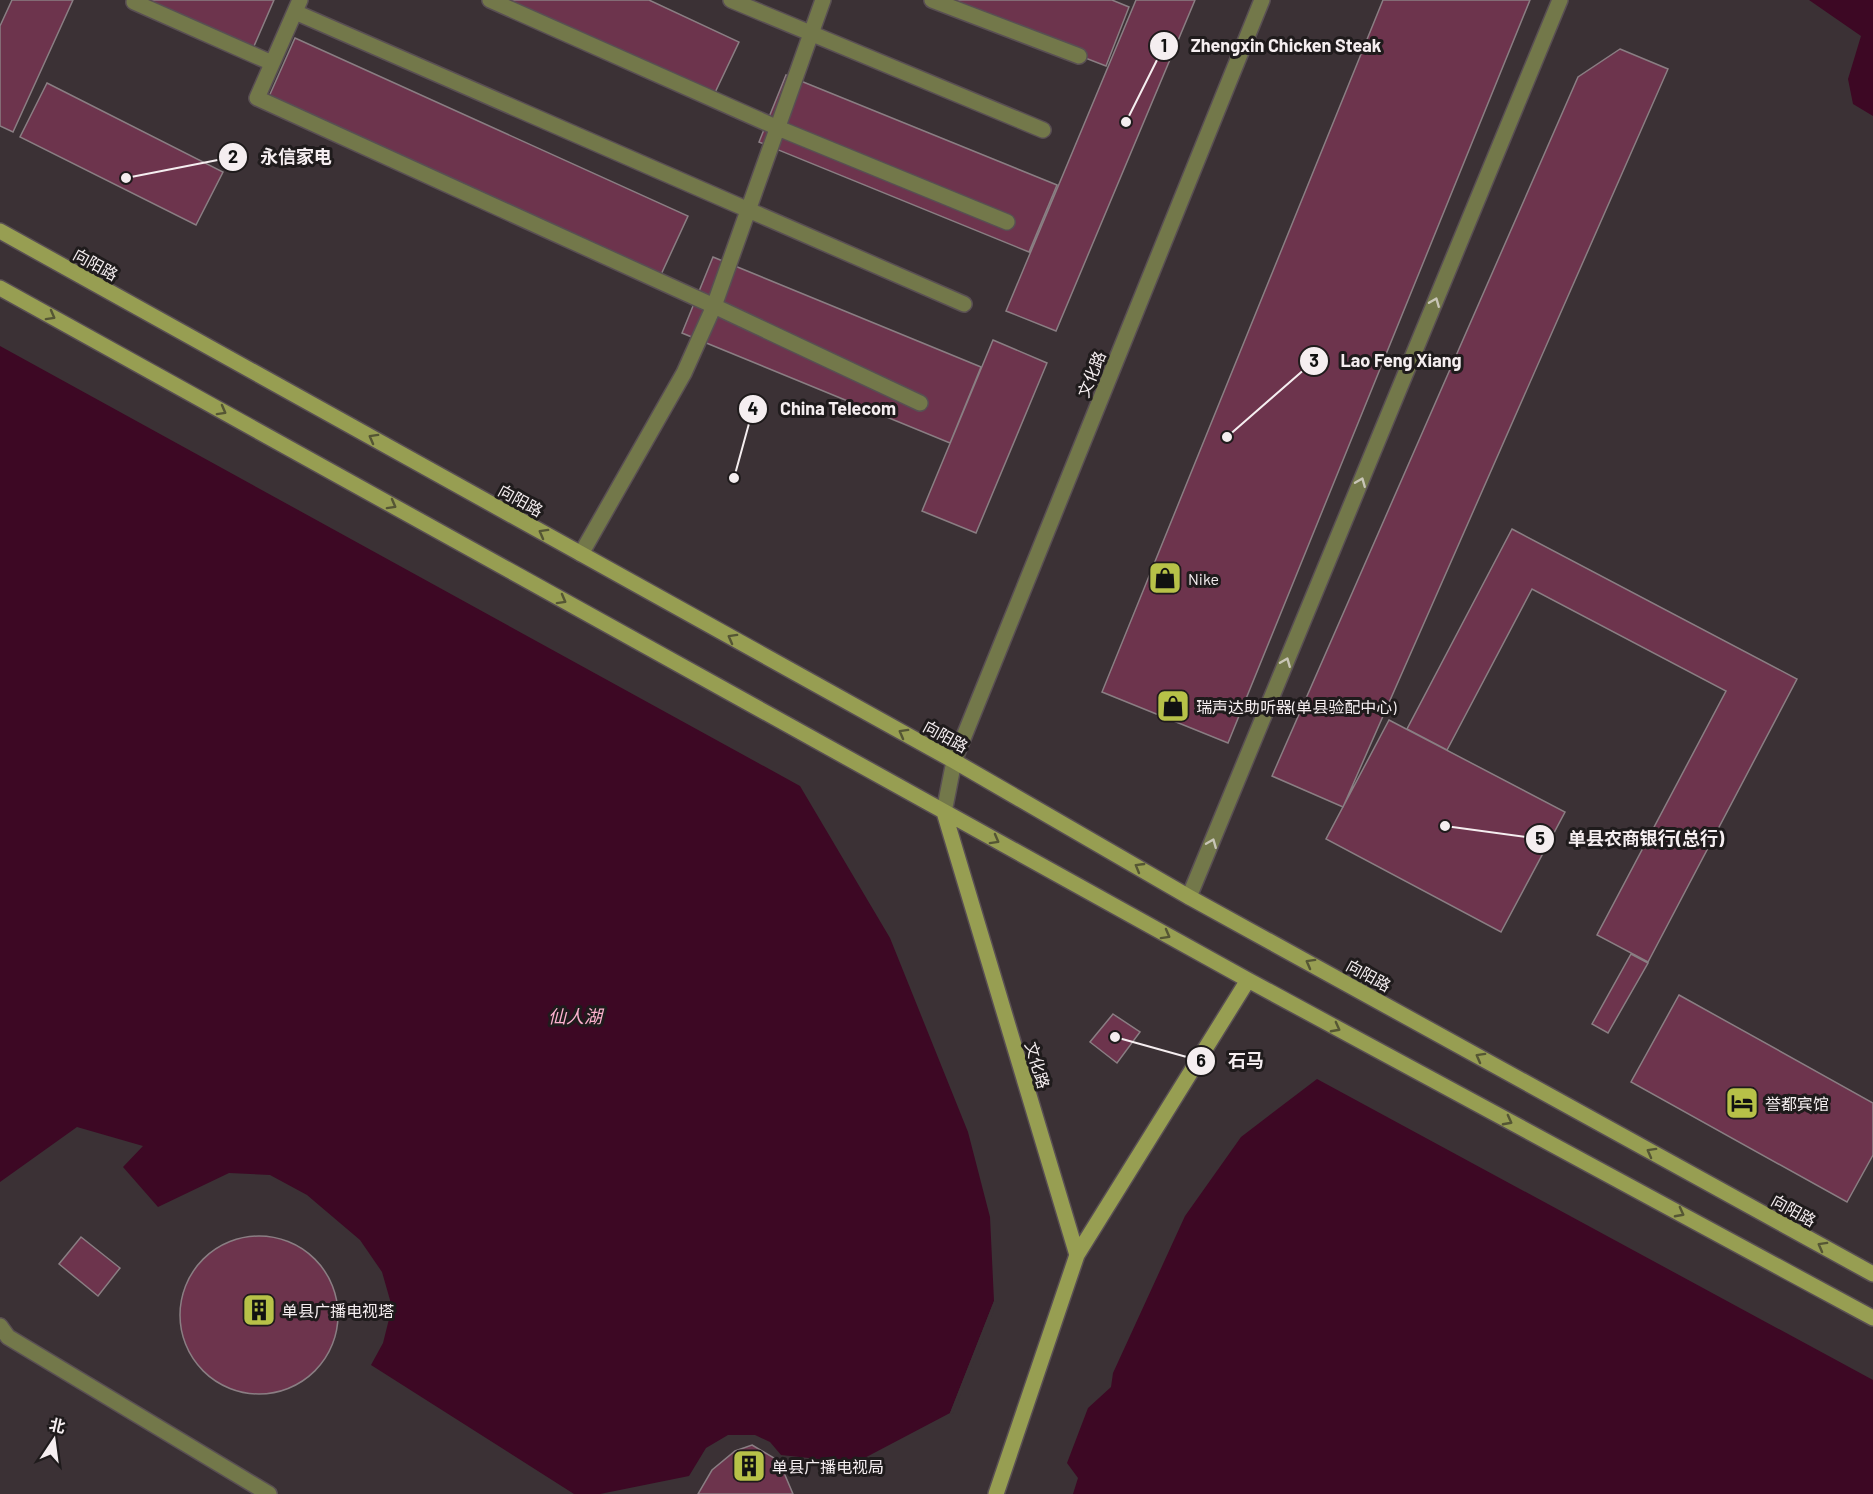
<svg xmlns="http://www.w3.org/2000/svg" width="1873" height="1494" viewBox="0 0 1873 1494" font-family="Barlow,'Noto Sans SC',sans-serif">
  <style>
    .water { fill: #3d0824 }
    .pier { fill: #3b3135 }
    .building { fill: #6d344d; stroke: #8a7e83; stroke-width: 1.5 }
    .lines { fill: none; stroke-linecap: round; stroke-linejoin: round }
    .service-casing { stroke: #594f53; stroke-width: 18 }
    .minor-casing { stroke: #594f53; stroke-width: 18 }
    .tertiary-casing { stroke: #594f53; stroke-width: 18 }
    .secondary-casing { stroke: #594f53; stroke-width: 18 }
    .service { stroke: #73784a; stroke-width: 15 }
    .minor { stroke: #73784a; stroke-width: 15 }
    .tertiary { stroke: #73784a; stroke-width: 15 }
    .secondary { stroke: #979e52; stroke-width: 15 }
    .oneway { stroke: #c8c5b6 }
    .oneway2 { stroke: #555634 }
    .labels { text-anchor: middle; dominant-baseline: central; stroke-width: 6; stroke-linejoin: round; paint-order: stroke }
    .street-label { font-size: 16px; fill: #f5eef0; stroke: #1f1b1c }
    .poi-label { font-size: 16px; fill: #f5eef0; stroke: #1f1b1c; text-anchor: start }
    .water-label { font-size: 18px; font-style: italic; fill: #fbb1ce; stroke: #1f1b1c }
    .leader { fill: none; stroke: #f5eef0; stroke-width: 2 }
    .callout-dot { fill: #f5eef0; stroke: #1f1b1c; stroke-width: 2 }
    .mark-label { font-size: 18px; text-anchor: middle; font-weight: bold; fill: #111 }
    .callout-label { font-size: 18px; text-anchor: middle; font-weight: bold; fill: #f5eef0; stroke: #1f1b1c; stroke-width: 6; stroke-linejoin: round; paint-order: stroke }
  </style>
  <rect width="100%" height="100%" fill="#3b3135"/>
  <!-- water -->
  <path class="water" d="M1809,0H1873V116L1853,104L1848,79L1861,36Z
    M0,346L800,786L890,938L968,1132L990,1217L994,1301L950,1413L855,1463L781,1455L770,1442L755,1435H728L706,1448L689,1476L600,1494H574L371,1365L383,1343L392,1307L382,1272L360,1240L307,1195L270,1175L229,1173L158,1207L123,1167L143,1146L77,1127L0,1182Z
    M1317,1079L1873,1380V1494H1073L1078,1478L1067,1463L1088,1408L1111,1387L1113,1373L1185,1216L1241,1137Z"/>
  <!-- pier -->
  <path class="pier" d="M994,1301L997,1302L953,1414L950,1413Z"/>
  <!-- building -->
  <path class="building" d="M12,0H73L13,132L0,126V26Z
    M130,0H274L251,53Z
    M495,0H649L739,42L711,101Z
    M935,0H1112L1129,7L1106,66Z
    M1136,0H1195L1056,331L1006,311Z
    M1383,0H1530L1228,743L1102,692Z
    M295,38L688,216L659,279L267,101Z
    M1620,49L1668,69L1343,807L1272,776L1578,77Z
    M786,75L1057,185L1029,252L759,142Z
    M47,83L223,172L196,225L20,137Z
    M713,257L981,367L950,443L682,333Z
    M993,340L1047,363L976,533L922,511Z
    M1512,529L1797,679L1648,962L1597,935L1726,691L1532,589L1447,750L1407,729Z
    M1389,720L1565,812L1501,932L1326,839Z
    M1631,954L1648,963L1608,1033L1592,1024Z
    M1679,995L1873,1103V1155L1847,1202L1631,1082Z
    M1113,1014L1140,1032L1117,1063L1090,1042Z
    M180 1315a79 79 0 1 1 158 0a79 79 0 1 1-158 0Z
    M81,1237L120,1268L98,1296L59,1264Z
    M752,1445L779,1461L793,1494H698L712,1470L735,1451Z"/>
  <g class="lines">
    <!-- service casing -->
    <g class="service-casing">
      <path id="service" d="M300,0L257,98L714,306L920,403
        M490,0L778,128L1007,222
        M731,0L1043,130
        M932,0L1079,56
        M134,2L272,63
        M295,12L964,304
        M581,554L684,373L714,306L823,0"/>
    </g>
    <!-- minor casing -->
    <g class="minor-casing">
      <path id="minor" d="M0,1326L8,1337L269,1494"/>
    </g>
    <!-- tertiary casing -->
    <g class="tertiary-casing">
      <path id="tertiary" d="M944,812L954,761L1262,0
        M1189,897L1560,0"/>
    </g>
    <!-- secondary casing -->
    <g class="secondary-casing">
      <path id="secondary" d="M0,231L954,761L1189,897L1873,1274
        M0,288L1248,980L1873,1318
        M944,812L1077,1255
        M996,1494L1077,1255L1248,980"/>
    </g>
    <!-- service -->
    <use href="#service" class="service"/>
    <!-- minor -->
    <use href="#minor" class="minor"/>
    <!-- tertiary -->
    <use href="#tertiary" class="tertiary"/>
    <!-- secondary -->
    <use href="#secondary" class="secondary"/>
  </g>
  <!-- one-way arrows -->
  <defs><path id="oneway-chevron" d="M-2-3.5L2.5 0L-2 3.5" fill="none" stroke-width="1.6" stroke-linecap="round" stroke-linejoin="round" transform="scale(1.5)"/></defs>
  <g class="oneway">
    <use href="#oneway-chevron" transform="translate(1435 302) rotate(-68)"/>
    <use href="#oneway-chevron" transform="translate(1361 482) rotate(-68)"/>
    <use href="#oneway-chevron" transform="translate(1286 662) rotate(-68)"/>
    <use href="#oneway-chevron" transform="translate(1212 843) rotate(-68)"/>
  </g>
  <g class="oneway2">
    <use href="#oneway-chevron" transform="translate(51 316) rotate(29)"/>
    <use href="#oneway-chevron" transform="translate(222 411) rotate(29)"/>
    <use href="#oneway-chevron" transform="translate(373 438) rotate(-151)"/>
    <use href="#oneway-chevron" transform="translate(392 505) rotate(29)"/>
    <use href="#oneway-chevron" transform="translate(543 533) rotate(-151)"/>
    <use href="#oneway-chevron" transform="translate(562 600) rotate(29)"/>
    <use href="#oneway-chevron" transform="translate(732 638) rotate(-151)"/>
    <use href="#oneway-chevron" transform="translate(903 733) rotate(-151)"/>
    <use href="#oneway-chevron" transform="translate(995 840) rotate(29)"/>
    <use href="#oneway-chevron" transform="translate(1139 867) rotate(-150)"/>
    <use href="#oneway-chevron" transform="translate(1166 935) rotate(29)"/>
    <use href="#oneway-chevron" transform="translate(1310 963) rotate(-151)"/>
    <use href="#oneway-chevron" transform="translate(1336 1028) rotate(28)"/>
    <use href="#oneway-chevron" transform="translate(1480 1057) rotate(-151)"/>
    <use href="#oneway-chevron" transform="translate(1508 1121) rotate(28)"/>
    <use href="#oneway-chevron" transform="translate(1651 1152) rotate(-151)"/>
    <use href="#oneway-chevron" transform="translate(1680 1213) rotate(28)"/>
    <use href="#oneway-chevron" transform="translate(1822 1246) rotate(-151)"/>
  </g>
  <!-- icons -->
  <defs>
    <g id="shop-square" transform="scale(1.725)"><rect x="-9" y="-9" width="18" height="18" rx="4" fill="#b7c148" stroke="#1f1b1c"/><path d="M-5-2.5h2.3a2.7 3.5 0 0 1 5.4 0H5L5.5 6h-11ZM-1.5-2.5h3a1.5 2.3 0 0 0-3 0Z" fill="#111"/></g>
    <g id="hotel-square" transform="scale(1.725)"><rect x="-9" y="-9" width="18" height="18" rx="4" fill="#b7c148" stroke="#1f1b1c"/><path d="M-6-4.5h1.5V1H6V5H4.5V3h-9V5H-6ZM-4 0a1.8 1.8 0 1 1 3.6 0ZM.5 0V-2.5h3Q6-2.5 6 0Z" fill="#111"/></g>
    <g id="building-square" transform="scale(1.725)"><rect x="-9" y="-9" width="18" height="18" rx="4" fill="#b7c148" stroke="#1f1b1c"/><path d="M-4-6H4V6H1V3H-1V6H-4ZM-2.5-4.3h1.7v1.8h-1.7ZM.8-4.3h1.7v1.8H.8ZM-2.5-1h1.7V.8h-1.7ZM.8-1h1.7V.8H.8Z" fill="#111"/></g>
  </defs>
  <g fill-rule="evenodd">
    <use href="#shop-square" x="1165" y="578"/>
    <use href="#shop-square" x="1173" y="706"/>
    <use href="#hotel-square" x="1742" y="1103"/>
    <use href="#building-square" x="259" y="1310"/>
    <use href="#building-square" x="749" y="1466"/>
  </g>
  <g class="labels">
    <!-- street labels -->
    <g class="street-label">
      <text transform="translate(96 264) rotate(29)">向阳路</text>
      <text transform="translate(1091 374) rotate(-68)">文化路</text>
      <text transform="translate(521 500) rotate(29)">向阳路</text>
      <text transform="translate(946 736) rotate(29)">向阳路</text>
      <text transform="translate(1369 975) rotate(29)">向阳路</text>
      <text transform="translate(1038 1065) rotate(73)">文化路</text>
      <text transform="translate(1794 1210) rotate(29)">向阳路</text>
    </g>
    <!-- poi labels -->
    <g class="poi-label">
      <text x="1188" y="578">Nike</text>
      <text x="1196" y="706">瑞声达助听器(单县验配中心)</text>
      <text x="1765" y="1103">誉都宾馆</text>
      <text x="282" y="1310">单县广播电视塔</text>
      <text x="772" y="1466">单县广播电视局</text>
    </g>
    <!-- water labels -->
    <g class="water-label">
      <text x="575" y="1016">仙人湖</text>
    </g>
  </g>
  <!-- callouts -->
  <path class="leader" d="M1126 122L1164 46M126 178L233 157M1227 437L1314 361M734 478L753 409M1445 826L1540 839M1115 1037L1201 1061"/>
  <g class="callout-dot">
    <circle cx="1126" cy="122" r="6"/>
    <circle cx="126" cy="178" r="6"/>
    <circle cx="1227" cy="437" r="6"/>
    <circle cx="734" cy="478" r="6"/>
    <circle cx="1445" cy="826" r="6"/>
    <circle cx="1115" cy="1037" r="6"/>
    <circle cx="1164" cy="46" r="15"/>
    <circle cx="233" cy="157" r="15"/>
    <circle cx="1314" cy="361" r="15"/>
    <circle cx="753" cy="409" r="15"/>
    <circle cx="1540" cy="839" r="15"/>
    <circle cx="1201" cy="1061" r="15"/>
  </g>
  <g class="mark-label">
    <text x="1164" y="52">1</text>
    <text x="233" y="163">2</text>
    <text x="1314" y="367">3</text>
    <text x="753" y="415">4</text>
    <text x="1540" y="845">5</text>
    <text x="1201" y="1067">6</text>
  </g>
  <g class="callout-label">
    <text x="1286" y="52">Zhengxin Chicken Steak</text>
    <text x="296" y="163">永信家电</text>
    <text x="1401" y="367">Lao Feng Xiang</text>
    <text x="838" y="415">China Telecom</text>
    <text x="1646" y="845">单县农商银行(总行)</text>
    <text x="1246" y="1067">石马</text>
  </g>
  <!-- north arrow -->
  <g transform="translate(54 1440) rotate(13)" stroke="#1f1b1c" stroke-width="4.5" paint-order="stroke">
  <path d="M0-4.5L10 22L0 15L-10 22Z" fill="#f5eef0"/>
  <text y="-9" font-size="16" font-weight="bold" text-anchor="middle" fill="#f5eef0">北</text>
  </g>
</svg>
